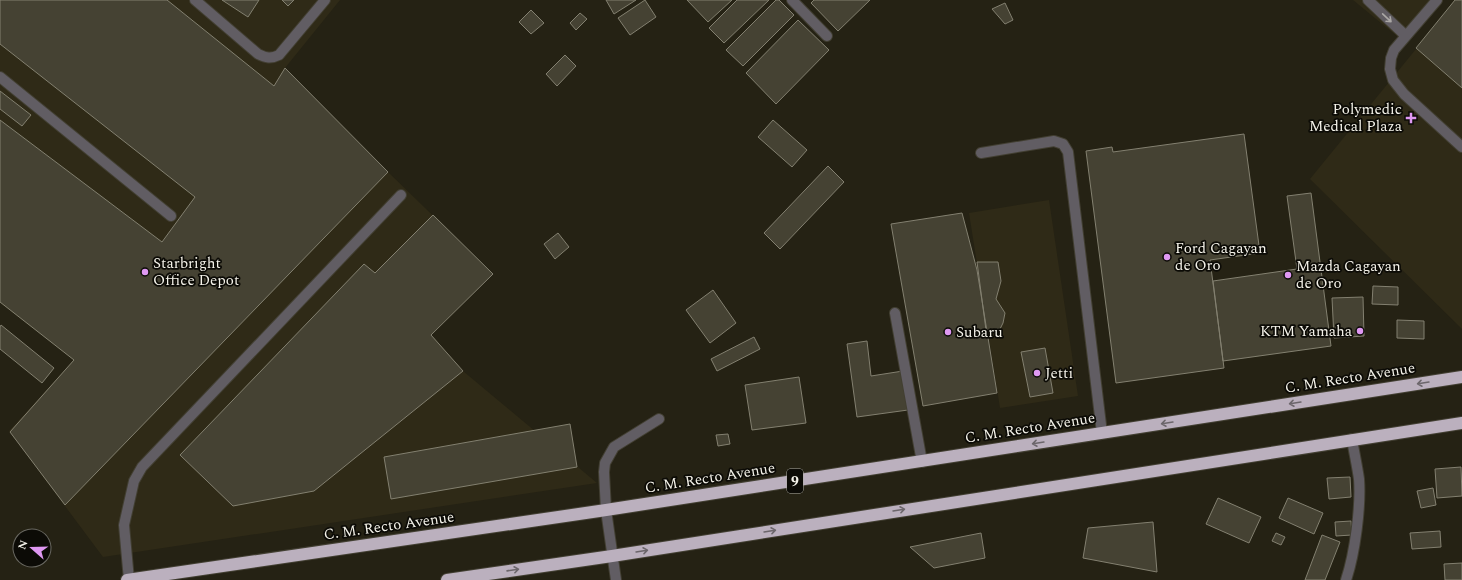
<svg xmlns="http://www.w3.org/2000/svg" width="1462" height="580" viewBox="0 0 1462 580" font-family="Spectral,serif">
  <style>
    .built { fill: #2f2a17 }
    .building { fill: #454233; stroke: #838070 }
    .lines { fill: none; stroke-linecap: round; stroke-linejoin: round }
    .minor-casing { stroke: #423f32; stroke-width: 12 }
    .highway-casing { stroke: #423f32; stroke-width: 14 }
    .minor { stroke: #615d63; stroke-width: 10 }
    .highway { stroke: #bbb0be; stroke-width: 12 }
    .oneway { stroke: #aba8a6 }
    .oneway2 { stroke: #6c666b }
    .poi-dot { fill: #df98f2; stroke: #0c0b06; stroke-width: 1.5 }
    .labels { text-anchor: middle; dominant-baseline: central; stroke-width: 3.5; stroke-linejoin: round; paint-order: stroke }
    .shield { fill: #0c0b06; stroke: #afada6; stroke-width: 1 }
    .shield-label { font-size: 14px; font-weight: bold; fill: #f5f3ea }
    .poi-label { font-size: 15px; fill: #f5f3ea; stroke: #0c0b06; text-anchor: start }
    .street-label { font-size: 15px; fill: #f5f3ea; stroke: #0c0b06 }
  </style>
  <rect width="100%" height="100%" fill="#252214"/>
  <!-- built -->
  <path class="built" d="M0,0H340L285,68L388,172L493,274L431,335L463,371L597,483L103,557L9,431L74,360L0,303Z
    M1353,0H1436L1403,41Z
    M1456,0H1462V329L1310,179Z
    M1049,200L1078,396L1000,408L969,213Z"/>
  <!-- building -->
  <path class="building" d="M0,0H167L274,86L285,68L388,172L65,505L10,432L74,360L0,302V120L162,242L195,197L0,44Z
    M222,0H259L248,17Z
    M282,0H294L288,6Z
    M606,0H636L614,14Z
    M645,0L656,17L630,35L618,18Z
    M687,0H732L708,22Z
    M737,0H769L724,43L709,28Z
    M776,0H779L794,15L743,66L726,50Z
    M814,0H870L838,31L811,3Z
    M1455,0H1462V88L1416,48Z
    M1005,3L1013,20L1005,24L992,9Z
    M531,10L544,23L531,34L519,22Z
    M580,13L587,19L576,30L570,23Z
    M798,20L829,50L776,104L746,73Z
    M565,55L576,66L557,86L546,74Z
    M0,91L31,115L22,126L0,109Z
    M773,120L807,150L792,167L758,137Z
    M1244,134L1260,253L1210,260L1224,368L1116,383L1086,151L1112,147L1113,152Z
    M828,166L844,182L780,249L764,233Z
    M1311,193L1331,346L1223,361L1213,281L1297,269L1287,196Z
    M962,213L977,270L997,393L923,406L891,224Z
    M433,215L493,274L431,335L463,371L314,491L233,506L180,455L364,264L375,273Z
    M558,233L569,247L555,259L544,244Z
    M977,262H998L1001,281L996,299L1005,313L1003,323L1000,329L986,330Z
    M1373,286L1398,287V305L1372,304Z
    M713,290L736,323L710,343L686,310Z
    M1363,297L1364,336L1334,338L1332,298Z
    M1397,320L1424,321V339L1397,338Z
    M1,325L54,368L42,383L0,349V327Z
    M754,337L760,349L717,371L711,359Z
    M867,341L871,376L903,371L908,410L857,417L847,344Z
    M1045,348L1053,393L1030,397L1021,352Z
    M799,377L806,423L752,430L745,385Z
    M570,424L577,467L391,499L384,457Z
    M728,434L730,444L718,446L716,435Z
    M1461,467L1462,496L1437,498L1435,469Z
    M1350,477L1351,497L1329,499L1327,478Z
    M1433,488L1436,505L1421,508L1417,491Z
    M1218,498L1261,517L1249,543L1206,524Z
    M1288,498L1323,513L1314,534L1279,518Z
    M1351,521L1352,535L1336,536L1335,522Z
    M1153,522L1157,572L1083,558L1088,528Z
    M1440,531L1441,547L1412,549L1410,533Z
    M981,533L985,558L934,568L910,547Z
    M1276,533L1285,537L1281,545L1272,541Z
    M1322,535L1340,542L1325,580H1305Z
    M1462,563V580H1445L1444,564Z"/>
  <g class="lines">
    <!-- minor casing -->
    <g class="minor-casing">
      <path id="minor" d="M195,0L258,54C266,58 271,59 279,55L325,0
        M792,0L827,36
        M1368,0L1406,36
        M1437,0L1394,50L1391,58L1390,69L1393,80L1404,94L1462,147
        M0,77L171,216
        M981,153L1054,141L1063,144L1068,152L1102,433
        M895,313L922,462
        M129,580L124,525L134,481L142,467L401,195
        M616,580L606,510L604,472L605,463L614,447L659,419
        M1346,580C1355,553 1361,507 1359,479C1357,465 1354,452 1352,439"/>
    </g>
    <!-- highway casing -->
    <g class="highway-casing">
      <path id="highway" d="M127,580L606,510L1462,377
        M447,580L612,556L1462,423"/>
    </g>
    <!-- minor -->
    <use href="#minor" class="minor"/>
    <!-- highway -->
    <use href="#highway" class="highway"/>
  </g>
  <!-- one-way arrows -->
  <defs><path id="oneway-shaft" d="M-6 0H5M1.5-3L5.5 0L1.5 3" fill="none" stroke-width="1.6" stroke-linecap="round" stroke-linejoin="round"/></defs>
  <use class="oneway" href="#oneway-shaft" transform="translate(1387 18) rotate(43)"/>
  <g class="oneway2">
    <use href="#oneway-shaft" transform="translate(1423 383) rotate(171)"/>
    <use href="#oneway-shaft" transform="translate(1295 403) rotate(171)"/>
    <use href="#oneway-shaft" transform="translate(1167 423) rotate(171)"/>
    <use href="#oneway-shaft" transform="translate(1038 443) rotate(171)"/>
    <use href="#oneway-shaft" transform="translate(899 510) rotate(-9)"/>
    <use href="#oneway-shaft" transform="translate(770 531) rotate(-9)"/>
    <use href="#oneway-shaft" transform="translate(642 551) rotate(-9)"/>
    <use href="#oneway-shaft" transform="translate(513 570) rotate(-8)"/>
  </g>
  <!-- markers -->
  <g class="poi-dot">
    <path d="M1409 112h4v4h4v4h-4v4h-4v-4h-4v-4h4z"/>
    <circle cx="1167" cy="257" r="4"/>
    <circle cx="145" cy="272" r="4"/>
    <circle cx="1288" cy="275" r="4"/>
    <circle cx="1360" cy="331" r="4"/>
    <circle cx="948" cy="332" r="4"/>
    <circle cx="1037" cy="373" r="4"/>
  </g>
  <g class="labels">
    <!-- shield labels -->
    <rect class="shield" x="787" y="469" width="16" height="24" rx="3"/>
    <g class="shield-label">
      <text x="795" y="481">9</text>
    </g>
    <!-- poi labels -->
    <g class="poi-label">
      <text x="1402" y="109" text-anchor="end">Polymedic<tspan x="1402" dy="17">Medical Plaza</tspan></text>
      <text x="1175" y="248">Ford Cagayan<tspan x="1175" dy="17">de Oro</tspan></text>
      <text x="153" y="263">Starbright<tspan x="153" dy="17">Office Depot</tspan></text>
      <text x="1296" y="266">Mazda Cagayan<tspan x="1296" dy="17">de Oro</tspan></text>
      <text x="1352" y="331" text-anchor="end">KTM Yamaha</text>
      <text x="956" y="332">Subaru</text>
      <text x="1045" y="373">Jetti</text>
    </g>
    <!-- street labels -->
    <g class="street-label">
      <text transform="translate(1350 378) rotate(-9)">C. M. Recto Avenue</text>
      <text transform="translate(1030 428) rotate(-9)">C. M. Recto Avenue</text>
      <text transform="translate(710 478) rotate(-9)">C. M. Recto Avenue</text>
      <text transform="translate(389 526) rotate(-8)">C. M. Recto Avenue</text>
    </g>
  </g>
  <!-- north arrow -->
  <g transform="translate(32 548) rotate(290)"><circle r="19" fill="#0c0b06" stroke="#696861"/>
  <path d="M0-3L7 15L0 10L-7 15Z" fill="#df98f2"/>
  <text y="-6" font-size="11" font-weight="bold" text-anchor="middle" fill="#f5f3ea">N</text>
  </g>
</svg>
